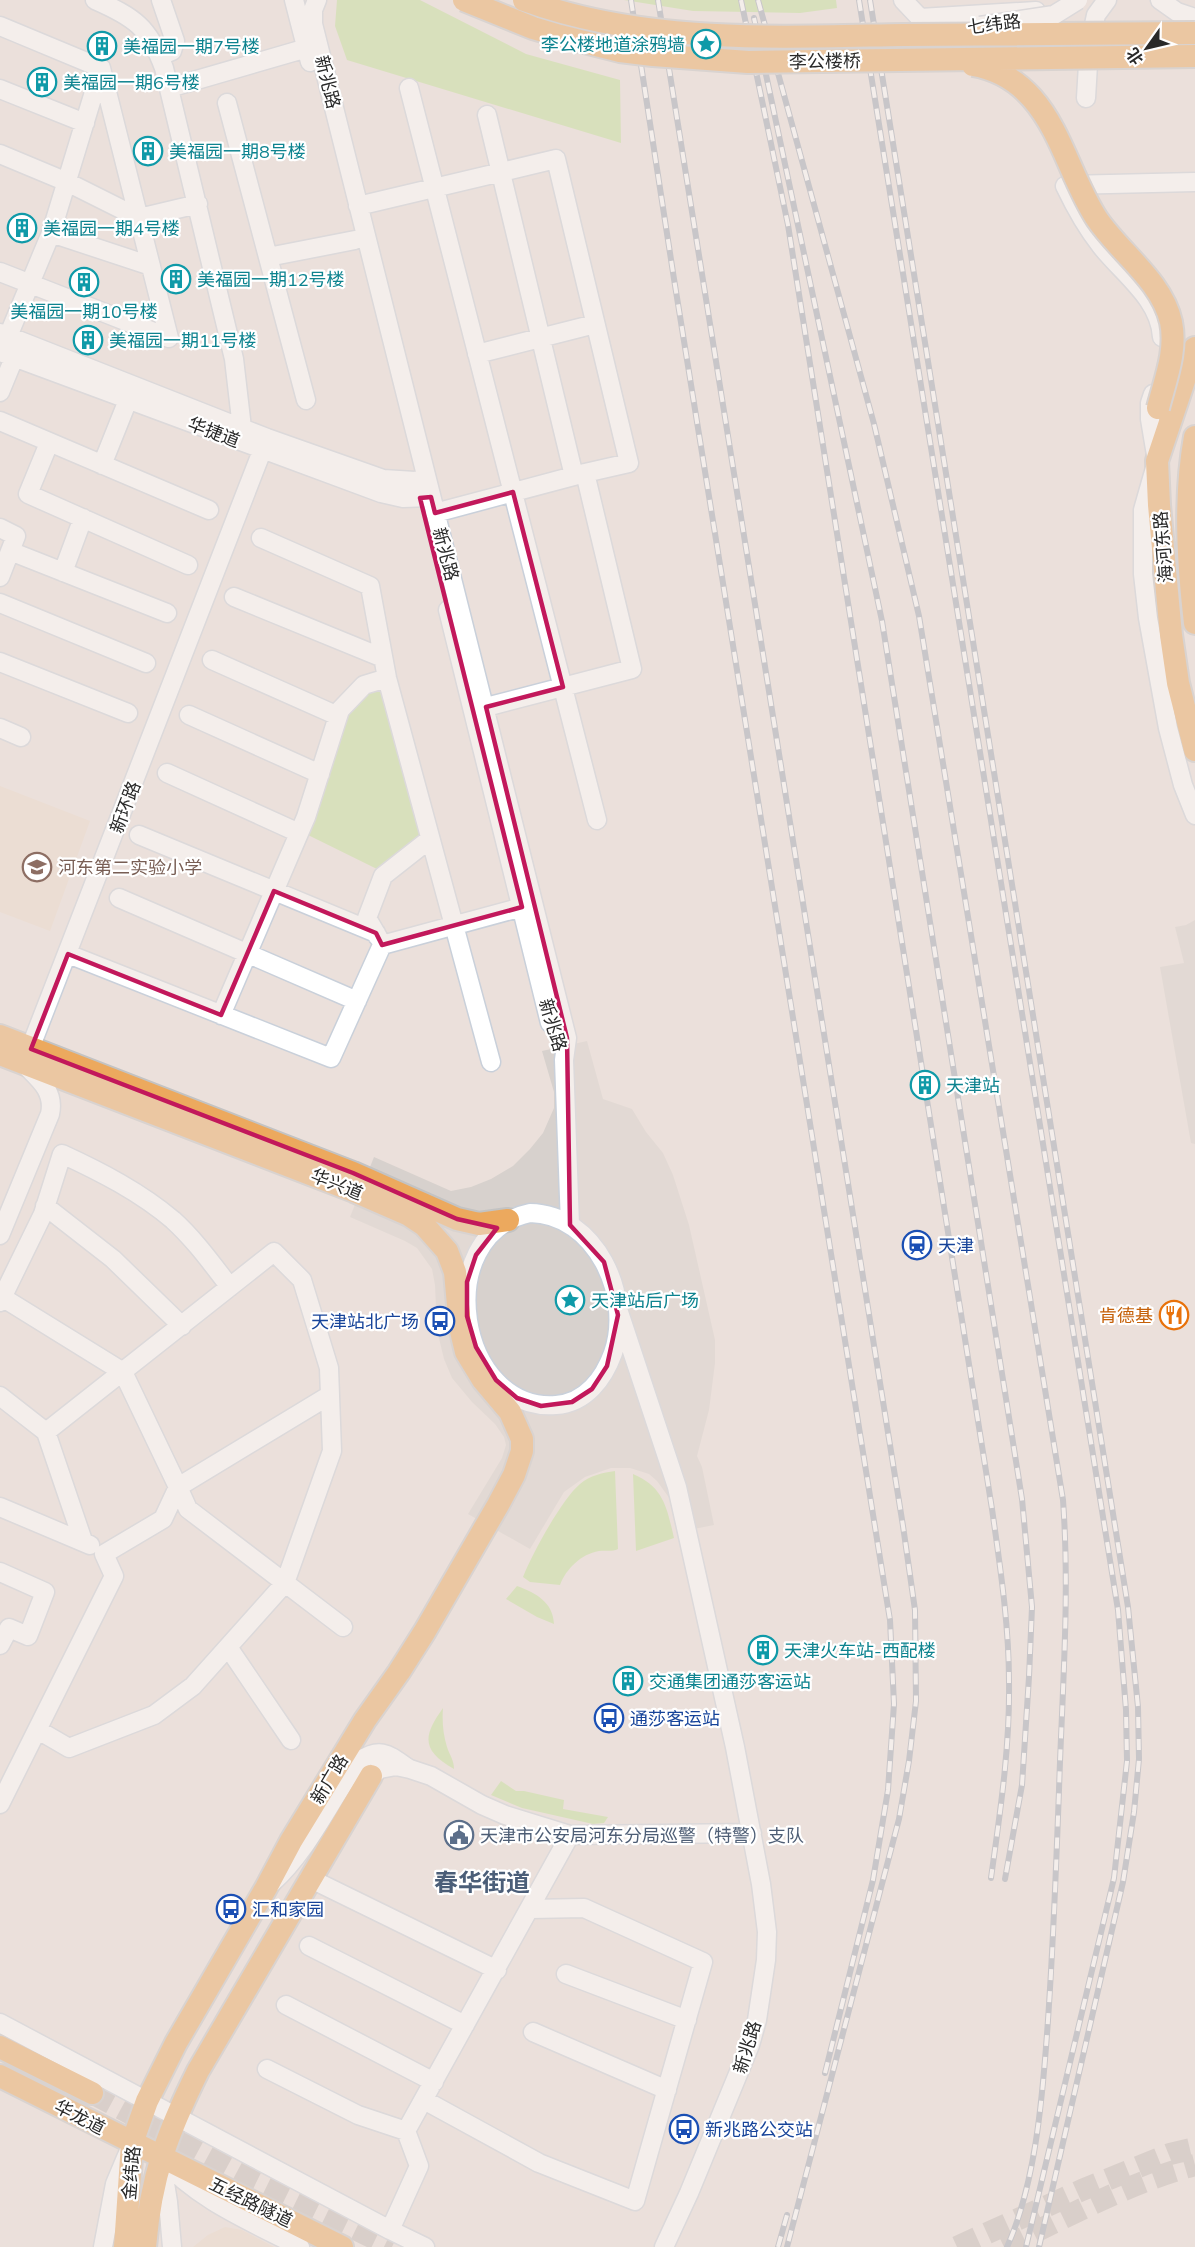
<svg xmlns="http://www.w3.org/2000/svg" width="1195" height="2247" viewBox="0 0 1195 2247" font-family="Mulish,'Noto Sans SC',sans-serif">
  <style>
    .education { fill: #ecd9ca }
    .green { fill: #c2e098 }
    .plaza { fill: #d7d1cd }
    .lines { fill: none; stroke-linecap: round; stroke-linejoin: round }
    .major-tunnel { stroke: #c4bbb7; stroke-width: 22; stroke-dasharray: 22 11; stroke-linecap: butt }
    .minor-casing { stroke: #c9d0da; stroke-width: 21 }
    .major-casing { stroke: #c3c3c3; stroke-width: 26 }
    .minor { stroke: #fff; stroke-width: 18 }
    .major { stroke: #eca95e; stroke-width: 22 }
    .rail-casing { stroke: #9ea6b3; stroke-width: 6 }
    .rail { stroke: #fff; stroke-width: 4; stroke-dasharray: 11; stroke-linecap: butt }
    .minor-bridge-casing { stroke: #c9d0da; stroke-width: 21; stroke-linecap: butt }
    .major-bridge-casing { stroke: #c3c3c3; stroke-width: 26; stroke-linecap: butt }
    .minor-bridge { stroke: #fff; stroke-width: 18 }
    .major-bridge { stroke: #eca95e; stroke-width: 22 }
    .marked { fill: none; stroke: #c2185b; stroke-width: 4.5; stroke-linejoin: round }
    .labels { text-anchor: middle; dominant-baseline: central; stroke-width: 4.5; stroke-linejoin: round; paint-order: stroke }
    .street-label { font-size: 18px; fill: #292929; stroke: #fff }
    .culture-label { font-size: 18px; fill: #0d838f; stroke: #fff; text-anchor: start }
    .education-label { font-size: 18px; fill: #785e54; stroke: #fff; text-anchor: start }
    .transit-label { font-size: 18px; fill: #164399; stroke: #fff; text-anchor: start }
    .food-label { font-size: 18px; fill: #c56008; stroke: #fff; text-anchor: end }
    .service-label { font-size: 18px; fill: #4e5e75; stroke: #fff; text-anchor: start }
    .district-label { font-size: 24px; font-weight: bold; fill: #4b5e78; stroke: #fff }
  </style>
  <rect width="100%" height="100%" fill="#ebe0db"/>
  <!-- education -->
  <path class="education" d="M0,786L90,821L50,931L0,912Z
    M225,2227L242,2230L274,2247H193L208,2235Z"/>
  <!-- green -->
  <path class="green" d="M337,0H420L526,54L620,80L621,143L347,60L335,26Z
    M624,0H836L837,8L800,13L693,11Z
    M393,687L429,834L381,871L308,835L345,719L369,691Z
    M615,1471L618,1549C612,1552 606,1550 599,1551C581,1554 566,1569 560,1585L530,1582L523,1577C532,1554 562,1499 580,1484C590,1475 603,1473 615,1471Z
    M633,1474C664,1487 667,1508 674,1538L636,1551Z
    M517,1586C536,1593 553,1602 554,1624L537,1617L506,1599Z
    M443,1708C442,1721 443,1734 447,1747C450,1756 454,1760 454,1769C421,1750 423,1736 443,1708Z
    M501,1781L516,1791H524L564,1800L563,1809L608,1817L604,1823L593,1824L522,1808L491,1795Z"/>
  <!-- plaza -->
  <path class="plaza" d="M1195,920V1144L1191,1143L1160,967L1184,963L1175,927L1186,925Z
    M587,1041L603,1099L632,1109L646,1132L663,1153L673,1175L689,1225L715,1340V1363L709,1410L697,1456L702,1467L714,1525L679,1532L670,1499L657,1481L649,1474L630,1468H611L585,1477L564,1492L530,1549L468,1514L502,1458L506,1445L504,1437L495,1424L472,1402L452,1378L444,1359L437,1330L435,1285L432,1269L417,1248L405,1241L350,1217L374,1157L451,1191L471,1187L491,1179L513,1166L530,1149L543,1133L554,1108V1092L542,1051Z"/>
  <g class="lines">
    <!-- major-tunnel -->
    <path class="major-tunnel" d="M92,2093L246,2176L392,2247
      M957,2247L1082,2190L1170,2154L1195,2148
      M1004,2247C1065,2218 1130,2182 1195,2165"/>
    <!-- minor casing -->
    <g class="minor-casing">
      <path id="minor" d="M95,0C134,17 149,27 164,68L234,359L242,428
        M294,0L310,62
        M317,0L313,10V24L567,1038L564,1060L570,1225
        M903,0L920,18L1036,11
        M1160,0L1177,12L1195,18
        M0,26L101,68
        M160,56L172,51L175,41L161,0
        M169,88L307,48
        M409,88L597,820
        M0,89L85,123
        M1086,98L1089,48L1096,15L1107,0
        M227,103L306,400
        M487,115L574,476
        M0,154L67,182L139,218L198,204
        M1067,185L1195,182
        M1065,186C1075,207 1086,227 1101,246C1123,274 1160,299 1162,337
        M358,206L556,159L629,463L585,473
        M51,233L151,266
        M268,257L355,240
        M0,272L169,338L101,68
        M0,333L267,438L383,479L415,481L427,479
        M4,346L51,233L101,69
        M0,352L381,493L403,498L431,497
        M477,354L595,324
        M0,392L14,358
        M1153,394L1150,403V419L1157,461L1143,510V574L1148,618L1168,728L1183,785L1195,815
        M0,421L209,510
        M49,443L28,494L188,565
        M102,465L128,400
        M435,513L585,473L632,669L486,707
        M0,528L16,536L0,577
        M261,538L370,586L387,678L491,1062
        M10,551L167,613
        M63,572L83,518
        M234,597L383,658
        M0,603L146,663
        M448,610L550,1023
        M212,660L338,716
        M0,662L128,713
        M189,715L320,774
        M0,728L21,737
        M167,773L299,833
        M139,835L376,933
        M119,898L357,1001
        M378,937L367,918L383,876L430,839
        M68,954L331,1058L382,945L522,907
        M221,1015L306,817L340,710L364,685L387,678
        M45,1206L113,1259L182,1326
        M530,1213C596,1214 633,1296 613,1353C604,1378 586,1403 556,1405C458,1413 428,1235 530,1213Z
        M0,1235L50,1114C55,1091 39,1079 24,1064L267,438
        M0,1296L123,1372L178,1487L163,1519L104,1554L114,1576L0,1804
        M0,1302L43,1214L62,1154C101,1172 140,1192 173,1220C195,1240 212,1264 230,1287
        M617,1306L677,1487L735,1747L761,1884L767,1932L766,1960L757,2020L750,2045L689,2193L664,2247
        M330,1395L178,1487L188,1509L343,1627
        M0,1396L46,1432L83,1541
        M0,1507L90,1545
        M0,1572L45,1592L28,1636L9,1628L0,1645
        M228,1647L291,1740
        M38,1730L69,1748L154,1715L193,1686L285,1583L332,1451L329,1368L302,1280L274,1252L46,1432
        M371,1776L380,1769L396,1766L410,1769L431,1776L482,1805L505,1815L570,1835L752,1833
        M309,1878L497,1970
        M272,1883C310,1848 329,1801 359,1761C381,1746 389,1755 408,1768
        M309,1946L465,2025
        M566,1974L687,2020
        M286,2005L434,2082
        M0,2023L390,2230L425,2247
        M533,2032L667,2090
        M267,2069L358,2115L406,2131
        M424,2100L539,2163L635,2201L703,1962L584,1908L530,1909
        M161,2158C197,2200 252,2222 300,2247
        M162,2165L168,2202L172,2247
        M390,2230L419,2166L406,2131L570,1835
        M103,2247L115,2184L128,2153"/>
    </g>
    <!-- major casing -->
    <g class="major-casing">
      <path id="major" d="M1195,348L1157,461L1159,505L1171,635L1178,683L1195,750
        M1195,437C1184,498 1188,562 1195,623
        M0,1036L353,1173L457,1219L479,1224L508,1220
        M0,1054L354,1191L409,1215L424,1225L447,1251L455,1272L460,1327L466,1352L483,1380L510,1412L522,1439V1451L514,1475L498,1505L425,1631L399,1672L365,1720L291,1841L266,1888L176,2043L147,2101L132,2143L125,2247
        M0,2047L92,2093
        M0,2076L342,2247
        M145,2247C151,2176 167,2134 198,2071L371,1776"/>
    </g>
    <!-- minor -->
    <use href="#minor" class="minor"/>
    <!-- major -->
    <use href="#major" class="major"/>
    <!-- rail casing -->
    <g class="rail-casing">
      <path id="rail" d="M631,0L674,279L890,1620L894,1704L888,1790L873,1880L825,2073
        M658,0L903,1526L915,1610L916,1701L909,1761L899,1819L787,2247
        M741,0L788,225L992,1509C1000,1566 1009,1624 1009,1682C1010,1748 1000,1813 991,1878
        M758,0L874,424L919,616L1063,1500C1070,1597 1062,1693 1059,1790C1056,1872 1053,1953 1047,2034C1042,2102 1035,2185 1007,2247
        M859,0L1118,1610L1126,1710L1127,1761L1114,1878L1026,2247
        M870,0L1128,1607L1138,1707L1139,1759L1134,1812L1123,1882L1039,2247
        M754,18L882,621L1022,1499L1032,1607L1029,1677L1022,1785L1005,1879
        M778,2247L787,2215"/>
    </g>
    <!-- rail -->
    <use href="#rail" class="rail"/>
    <!-- minor-bridge casing -->
    <g class="minor-bridge-casing">
      <path id="minor-bridge" d="M980,26L1054,15L1078,0"/>
    </g>
    <!-- major-bridge casing -->
    <g class="major-bridge-casing">
      <path id="major-bridge" d="M464,0L533,28L560,36L620,51L653,55L748,62L1195,56
        M524,0C644,44 777,37 903,35C1000,34 1098,34 1195,33
        M973,65C997,69 1016,80 1032,98C1062,132 1072,181 1097,219C1120,253 1162,281 1171,322C1177,351 1165,380 1158,408"/>
    </g>
    <!-- minor-bridge -->
    <use href="#minor-bridge" class="minor-bridge"/>
    <!-- major-bridge -->
    <use href="#major-bridge" class="major-bridge"/>
  </g>
  <!-- marked area -->
  <path d="M0 0H1195V2247H0ZM513,492L563,687L486,707L567,1038L570,1225L604,1262L618,1315L607,1366L592,1389L572,1402L541,1406L517,1398L496,1380L476,1347L467,1316V1282L476,1255L497,1228L457,1219L353,1173L31,1049L68,954L221,1015L274,891L376,933L382,945L522,907L420,498L431,497L435,513Z" fill="#ebe0db" fill-opacity=".55" fill-rule="evenodd"/>
  <path class="marked" d="M513,492L563,687L486,707L567,1038L570,1225L604,1262L618,1315L607,1366L592,1389L572,1402L541,1406L517,1398L496,1380L476,1347L467,1316V1282L476,1255L497,1228L457,1219L353,1173L31,1049L68,954L221,1015L274,891L376,933L382,945L522,907L420,498L431,497L435,513Z"/>
  <!-- icons -->
  <defs>
    <g id="sight-ring" transform="scale(1.5)"><circle r="9.5" fill="#fff" stroke="#0f9aa8" stroke-width="1.5"/><path d="M0-6L1.8-2.2L6-1.7L2.9 1.2L3.7 5.4L0 3.3L-3.7 5.4L-2.9 1.2L-6-1.7L-1.8-2.2Z" fill="#0f9aa8"/></g>
    <g id="building-ring" transform="scale(1.5)"><circle r="9.5" fill="#fff" stroke="#0f9aa8" stroke-width="1.5"/><path d="M-4-6H4V6H1V3H-1V6H-4ZM-2.5-4.3h1.7v1.8h-1.7ZM.8-4.3h1.7v1.8H.8ZM-2.5-1h1.7V.8h-1.7ZM.8-1h1.7V.8H.8Z" fill="#0f9aa8"/></g>
    <g id="school-ring" transform="scale(1.5)"><circle r="9.5" fill="#fff" stroke="#8d6e63" stroke-width="1.5"/><path d="M0-5L7-2L0 1L-7-2ZM-4 1L0 2.5L4 1V4Q0 6-4 4Z" fill="#8d6e63"/></g>
    <g id="station-ring" transform="scale(1.5)"><circle r="9.5" fill="#fff" stroke="#1a4fb4" stroke-width="1.5"/><path d="M-3-6H3Q5-6 5-4V2Q5 4 3 4L4.5 6H3L1.5 4h-3L-3 6H-4.5L-3 4Q-5 4-5 2V-4Q-5-6-3-6ZM-3.5-4v3h7v-3ZM-3.5 1v1.5H-2V1ZM2 1v1.5H3.5V1Z" fill="#1a4fb4"/></g>
    <g id="restaurant-ring" transform="scale(1.5)"><circle r="9.5" fill="#fff" stroke="#e8710a" stroke-width="1.5"/><path d="M-5-6h1v4h1v-4h1v4h1v-4h1v5L-1.5 .5V6h-2V.5L-5-1ZM5-6V6H3V1.5H1.5Q1.5-4 5-6Z" fill="#e8710a"/></g>
    <g id="bus-ring" transform="scale(1.5)"><circle r="9.5" fill="#fff" stroke="#1a4fb4" stroke-width="1.5"/><path d="M-5-6H5V4H4V6H2V4H-2V6H-4V4H-5ZM-3.5-4V0h7V-4ZM-3.5 1.2v1.5H-2V1.2ZM2 1.2v1.5H3.5V1.2Z" fill="#1a4fb4"/></g>
    <g id="civic-ring" transform="scale(1.5)"><circle r="9.5" fill="#fff" stroke="#5c6f8a" stroke-width="1.5"/><path d="M-.6-6.5H3V-4.5H.6V-3L4-1V1h2V6H-6V1h2V-1L-.6-3ZM-1.2 2.5V6h2.4V2.5Z" fill="#5c6f8a"/></g>
  </defs>
  <g fill-rule="evenodd">
    <use href="#sight-ring" x="706" y="44"/>
    <use href="#building-ring" x="102" y="46"/>
    <use href="#building-ring" x="42" y="82"/>
    <use href="#building-ring" x="148" y="151"/>
    <use href="#building-ring" x="22" y="228"/>
    <use href="#building-ring" x="176" y="279"/>
    <use href="#building-ring" x="84" y="282"/>
    <use href="#building-ring" x="88" y="340"/>
    <use href="#school-ring" x="37" y="867"/>
    <use href="#building-ring" x="925" y="1085"/>
    <use href="#station-ring" x="917" y="1245"/>
    <use href="#sight-ring" x="570" y="1300"/>
    <use href="#restaurant-ring" x="1174" y="1315"/>
    <use href="#bus-ring" x="440" y="1321"/>
    <use href="#building-ring" x="763" y="1650"/>
    <use href="#building-ring" x="628" y="1681"/>
    <use href="#bus-ring" x="609" y="1718"/>
    <use href="#civic-ring" x="459" y="1835"/>
    <use href="#bus-ring" x="231" y="1909"/>
    <use href="#bus-ring" x="684" y="2129"/>
  </g>
  <g class="labels">
    <!-- street labels -->
    <g class="street-label">
      <text transform="translate(994 24) rotate(-7)">七纬路</text>
      <text transform="translate(825 61) rotate(-1)">李公楼桥</text>
      <text transform="translate(328 82) rotate(76)">新兆路</text>
      <text transform="translate(214 432) rotate(21)">华捷道</text>
      <text transform="translate(1163 547) rotate(-95)">海河东路</text>
      <text transform="translate(446 554) rotate(75)">新兆路</text>
      <text transform="translate(125 807) rotate(-69)">新环路</text>
      <text transform="translate(553 1025) rotate(73)">新兆路</text>
      <text transform="translate(337 1184) rotate(22)">华兴道</text>
      <text transform="translate(329 1779) rotate(-59)">新广路</text>
      <text transform="translate(747 2047) rotate(-73)">新兆路</text>
      <text transform="translate(80 2117) rotate(27)">华龙道</text>
      <text transform="translate(131 2173) rotate(-85)">金纬路</text>
      <text transform="translate(251 2202) rotate(26)">五经路隧道</text>
    </g>
    <!-- culture labels -->
    <g class="culture-label">
      <text x="685" y="44" text-anchor="end">李公楼地道涂鸦墙</text>
      <text x="123" y="46">美福园一期7号楼</text>
      <text x="63" y="82">美福园一期6号楼</text>
      <text x="169" y="151">美福园一期8号楼</text>
      <text x="43" y="228">美福园一期4号楼</text>
      <text x="197" y="279">美福园一期12号楼</text>
      <text x="84" y="311" text-anchor="middle">美福园一期10号楼</text>
      <text x="109" y="340">美福园一期11号楼</text>
      <text x="946" y="1085">天津站</text>
      <text x="591" y="1300">天津站后广场</text>
      <text x="784" y="1650">天津火车站-西配楼</text>
      <text x="649" y="1681">交通集团通莎客运站</text>
    </g>
    <!-- education labels -->
    <g class="education-label">
      <text x="58" y="867">河东第二实验小学</text>
    </g>
    <!-- transit labels -->
    <g class="transit-label">
      <text x="938" y="1245">天津</text>
      <text x="419" y="1321" text-anchor="end">天津站北广场</text>
      <text x="630" y="1718">通莎客运站</text>
      <text x="252" y="1909">汇和家园</text>
      <text x="705" y="2129">新兆路公交站</text>
    </g>
    <!-- food labels -->
    <g class="food-label">
      <text x="1153" y="1315">肯德基</text>
    </g>
    <!-- service labels -->
    <g class="service-label">
      <text x="480" y="1835">天津市公安局河东分局巡警（特警）支队</text>
    </g>
    <!-- district labels -->
    <g class="district-label">
      <text x="482" y="1882">春华街道</text>
    </g>
  </g>
  <!-- north arrow -->
  <g transform="translate(1147 48) rotate(236)" stroke="#ffffff" stroke-width="4.5" paint-order="stroke">
  <path d="M0-4.5L10 22L0 15L-10 22Z" fill="#292929"/>
  <text y="-9" font-size="16" font-weight="bold" text-anchor="middle" fill="#292929">北</text>
  </g>
</svg>
